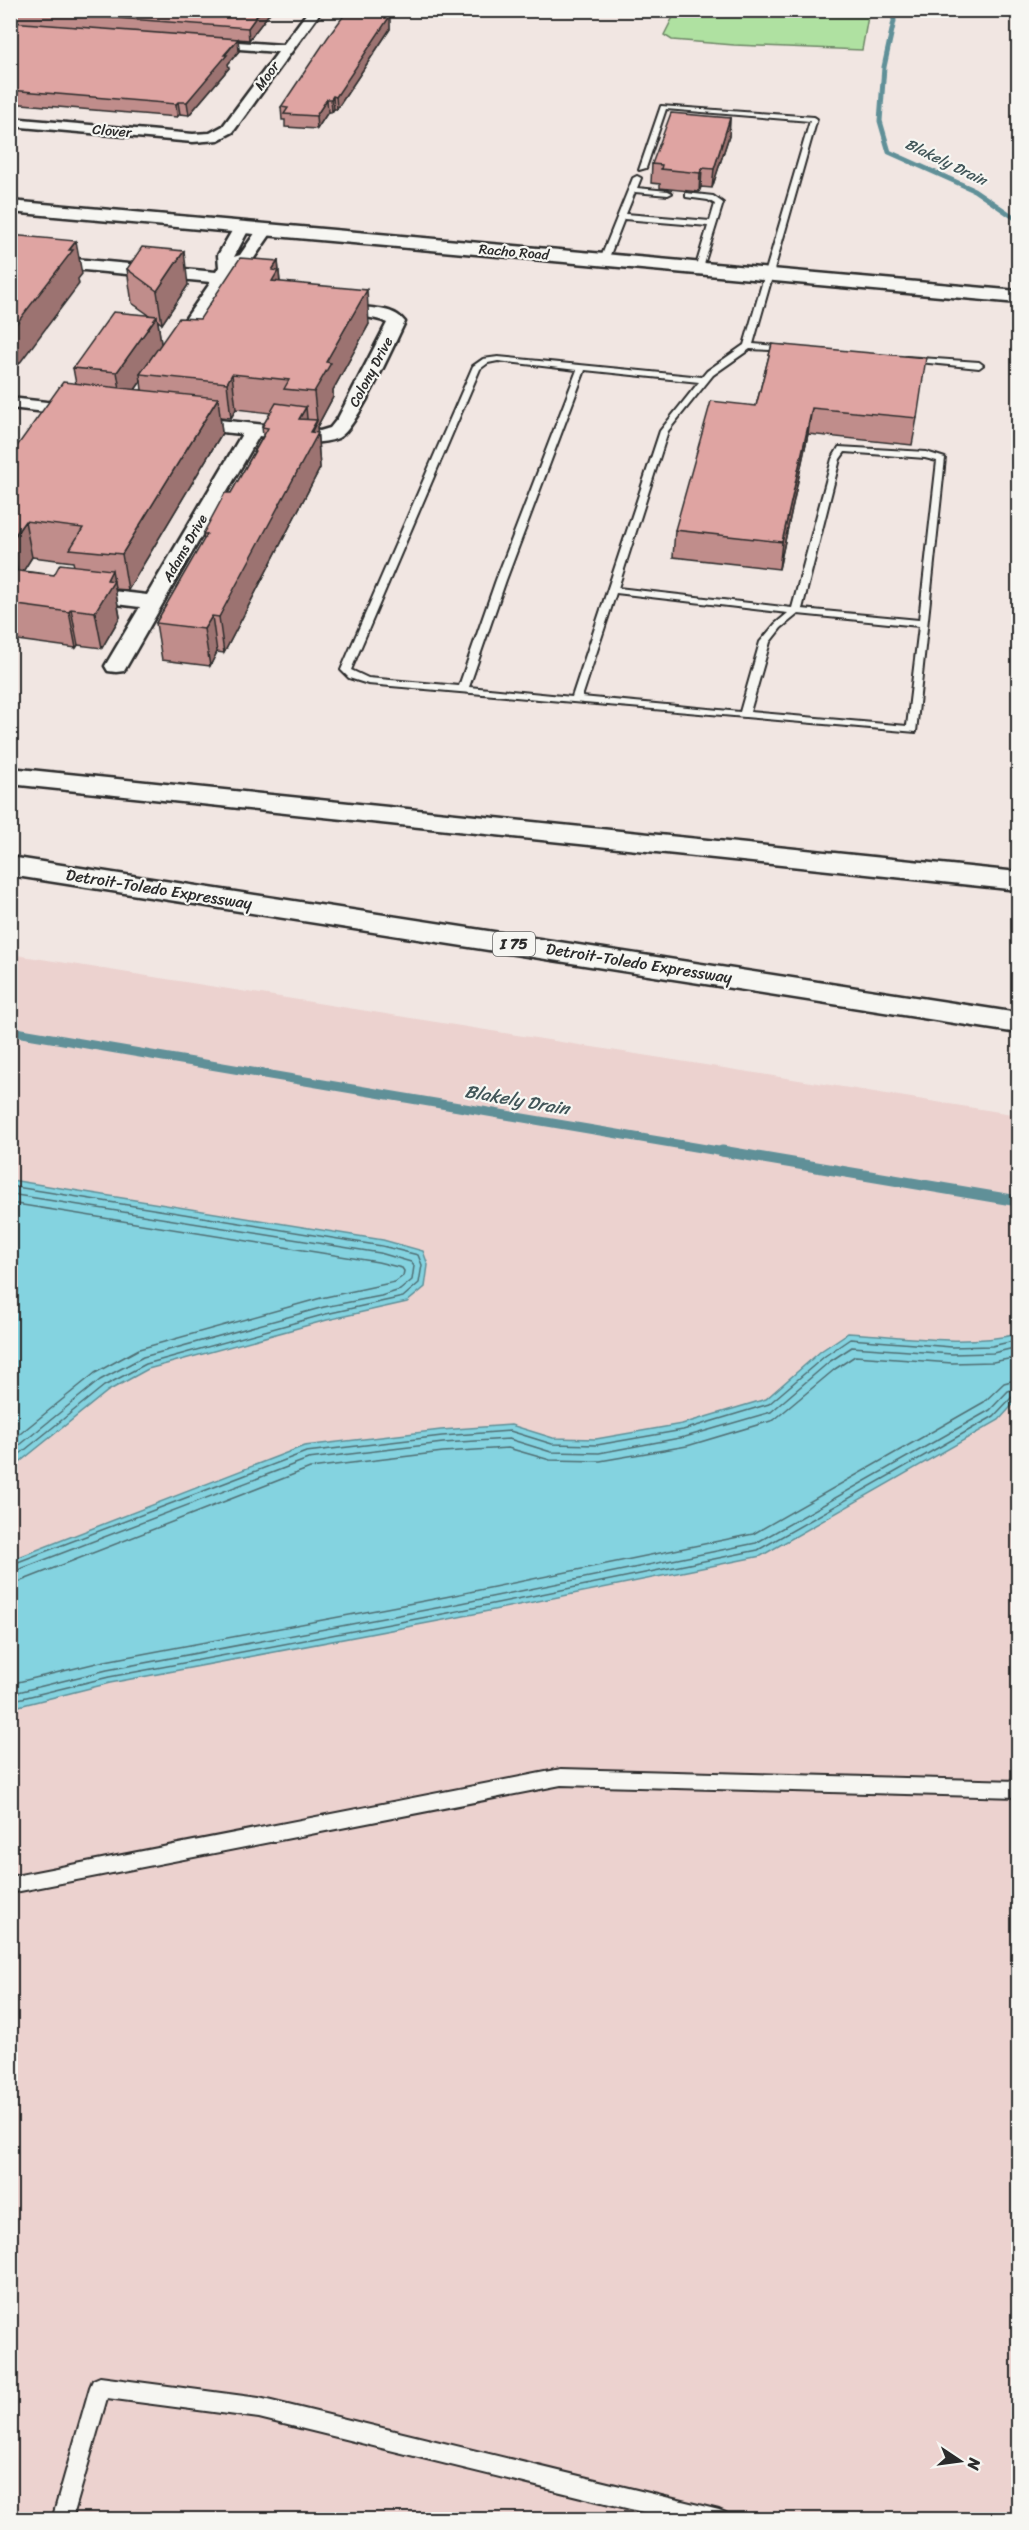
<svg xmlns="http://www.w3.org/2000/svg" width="1029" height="2530" viewBox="0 0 1029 2530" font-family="Sriracha,sans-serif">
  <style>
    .built { fill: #ecd2cf }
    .green { fill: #afe1a1; stroke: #6d8666; stroke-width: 1.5 }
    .water { fill: #84d3e0; stroke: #609098; stroke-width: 1.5 }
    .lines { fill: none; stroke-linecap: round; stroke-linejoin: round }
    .shore { stroke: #4f6e73; stroke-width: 1.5 }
    .stream-far2 { stroke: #609098; stroke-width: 5 }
    .stream-far1 { stroke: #609098; stroke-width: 9 }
    .stream { stroke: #609098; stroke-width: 11 }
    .lane-casing { stroke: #2b2b2b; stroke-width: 4 }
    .street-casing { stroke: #2b2b2b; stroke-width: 5 }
    .secondary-casing { stroke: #2b2b2b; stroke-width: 5 }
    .highway-casing { stroke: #2b2b2b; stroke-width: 5 }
    .lane { fill: #f6f6f2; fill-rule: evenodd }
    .street { fill: #f6f6f2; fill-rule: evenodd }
    .secondary { fill: #f6f6f2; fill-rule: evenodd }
    .highway { fill: #f6f6f2; fill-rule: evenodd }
    .wall { fill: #c08d8b; stroke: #2b2b2b; stroke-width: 1.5; fill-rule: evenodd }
    .shaded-wall { fill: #9c7371; stroke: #2b2b2b; stroke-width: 1.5 }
    .building { fill: #dfa4a2; stroke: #2b2b2b; stroke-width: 1.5 }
    .labels { text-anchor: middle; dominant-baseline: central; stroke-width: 4.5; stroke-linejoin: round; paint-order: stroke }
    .far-street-label { font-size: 14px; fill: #2b2b2b; stroke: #f6f6f2 }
    .far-water-label { font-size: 15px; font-style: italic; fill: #415558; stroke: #f6f6f2 }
    .shield { fill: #f6f6f2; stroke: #686867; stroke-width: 1.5 }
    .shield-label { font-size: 15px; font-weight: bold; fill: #2b2b2b }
    .street-label { font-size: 16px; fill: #2b2b2b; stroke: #f6f6f2 }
    .water-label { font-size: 18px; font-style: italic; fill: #415558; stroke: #f6f6f2 }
  </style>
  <rect width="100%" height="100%" fill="#f1e6e2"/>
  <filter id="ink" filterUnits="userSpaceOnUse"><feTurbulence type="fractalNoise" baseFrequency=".0167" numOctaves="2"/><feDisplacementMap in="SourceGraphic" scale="12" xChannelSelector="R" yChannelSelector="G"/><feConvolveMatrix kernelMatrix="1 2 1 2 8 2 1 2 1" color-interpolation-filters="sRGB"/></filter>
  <g filter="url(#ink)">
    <!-- built -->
    <path class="built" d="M10,954L1018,1115V2519H11Z"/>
    <!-- green -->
    <path class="green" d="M676,11V10L869,11L862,50L734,45L672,40L664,35Z"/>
    <!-- water -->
    <path class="water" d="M11,1180L383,1240L423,1251L428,1265L425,1287L407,1302L327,1320L148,1369L108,1391L11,1469Z
      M848,1333C905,1336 962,1347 1018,1334V1399L999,1420L761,1556L449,1619L110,1683L11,1708V1560L304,1446L441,1430L511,1425L553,1438L596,1439L682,1424L766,1399L821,1351Z"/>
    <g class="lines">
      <!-- shore -->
      <path class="shore" d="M10,1186L382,1246L418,1255L422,1265L419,1283L403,1297L326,1314L146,1364L104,1386L10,1462
        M10,1194L380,1253L411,1262L414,1266L412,1280L400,1290L381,1296L324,1307L143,1357L100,1380L10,1453
        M10,1203L378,1262L402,1268L404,1271L403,1276L395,1282L321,1298L139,1349L95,1373L10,1442
        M10,1565L306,1452L442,1436L510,1431L552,1444L597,1445L683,1430L769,1404L825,1356L850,1339L952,1347L992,1346L1018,1340
        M10,1573L308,1459L443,1443L509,1439L551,1452L599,1453L685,1437L771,1412L829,1362L852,1347L952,1354L993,1353L1018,1347
        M10,1582L21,1581L310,1468L443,1452L508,1448L550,1460L600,1461L687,1446L774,1420L835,1369L855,1356L952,1363L993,1362L1018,1357
        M10,1684L105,1661L445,1597L753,1534L984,1402L1004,1383L1018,1379
        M10,1694L107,1670L447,1606L756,1543L990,1410L1008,1391L1018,1388
        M10,1701L109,1677L448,1613L758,1550L994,1416L1012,1397L1018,1396"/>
      <!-- stream-far2 -->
      <path class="stream-far2" d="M893,10L894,21L884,67L880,121L889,152L974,190L1018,220"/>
      <!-- stream-far1 -->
      <path class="stream-far1" d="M10,1031L730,1153"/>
      <!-- stream -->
      <path class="stream" d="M722,1151L1018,1201"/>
      <!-- lane casing -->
      <g class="lane-casing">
        <path id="lane" d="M661,106L814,117L817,119L753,344L789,347L793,349L789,351L750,349L713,375L668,431L618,588L792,608L832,459L839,447L926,452L945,458L916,732L368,684L349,678L341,670L473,366L483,359L498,357L702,377L707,371L744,345L810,121L666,109L646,168L639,170ZM498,361L577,370L496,580L459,686L368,678L351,670L480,369L488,363ZM585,370L699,382L660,431L572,697L469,687L506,580ZM845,452L925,458L937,461L919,620L802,609L840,459ZM616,593L788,613L775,624L760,642L740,712L582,697ZM798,614L919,626L907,726L750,712L770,642L781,628Z
          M637,176L641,178L637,188L668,191L672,193L668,195L635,192L626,214L710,221L715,204L708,200L686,197V193L713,196L723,203L702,271L695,269L708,226L624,219L608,260L604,262L600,260L633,178Z
          M906,357L979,362L983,365L979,368L909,361H906Z
          M561,1769L1018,1781V1797L561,1785L10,1893V1877Z
          M100,2377L259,2398L719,2510L726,2513L729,2520H675L259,2418L107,2398L72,2520H52L90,2387L93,2380Z"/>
      </g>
      <!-- street casing -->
      <g class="street-casing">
        <path id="street" d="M309,10H322L233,132L218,140L193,142L10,126V118L193,134L210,133L223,126L278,52L199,46L192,42L194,39L283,45Z
          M242,222L250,227L234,257L240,255L260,226H272L274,229L252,261L234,270L232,274L265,277L273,282L265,287L227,283L178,355H166L163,351L211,282L42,266L34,261L42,256L216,272L219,267L218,255L236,224Z
          M333,298C339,300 344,304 351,305C369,310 392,305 405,322C394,344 356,431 338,438C314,448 283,439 259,436L124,671L116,672L108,671L105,666L140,607L10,591V579L147,595L242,434L182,428L176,426L173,422L176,418L182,416L320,431L330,428L338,418L387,323C368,312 339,322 325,303L327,299Z
          M10,398L83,406L89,407L92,411L89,415L83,416L10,408Z"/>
      </g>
      <!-- secondary casing -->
      <g class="secondary-casing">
        <path id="secondary" d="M10,201L1018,291V303L10,212Z"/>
      </g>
      <!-- highway casing -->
      <g class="highway-casing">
        <path id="highway" d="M10,768L1018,872V890L10,784Z
          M10,857L1018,1013V1033L10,875Z"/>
      </g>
      <!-- lane -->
      <use href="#lane" class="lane"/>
      <!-- street -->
      <use href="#street" class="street"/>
      <!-- secondary -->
      <use href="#secondary" class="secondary"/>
      <!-- highway -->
      <use href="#highway" class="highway"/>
    </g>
    <!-- wall -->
    <path class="wall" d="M10,10H272L249,40L238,39L239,51L228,64L229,68L189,115L180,114L177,117L10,103Z
      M389,16L390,29L337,109H334L332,112H328L317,129L285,127V120H282L281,107Z
      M730,118L729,136L712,188L701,187L699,192L660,188V184L651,183L652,164Z
      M278,261L280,282L369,324L333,390V397L317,427L320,468L224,653L217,652L210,666L162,660L156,623L204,540L203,534L231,493L263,436L262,427L271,413L236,409L231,418L220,417L222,433L128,590L115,589L120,617L102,648L78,645L76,648L10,639V456L76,384L73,368L149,315L132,303L127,269L188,285L162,324L158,321L161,344L200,319ZM141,381L142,390H135ZM32,557L73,562L74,566L54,575L23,571Z
      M772,344L917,418L912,445L808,434L779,569L673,557L675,530L756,406Z"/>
    <!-- shaded-wall -->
    <path class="shaded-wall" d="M261,10H272L249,40L248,28Z
      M385,10H393L385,23L390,16V29L337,109L336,97Z
      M238,39L239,51L228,64L229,68L189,115L187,102Z
      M333,96L334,109L332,112L331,99Z
      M327,99L328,112L317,129L316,116Z
      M178,102L180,114L177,117L176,104Z
      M730,118L729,136L712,188L714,169Z
      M702,168L701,187L699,192L700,173Z
      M76,241L82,274L78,279L79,284L10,376V332Z
      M184,251L188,285L162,324L157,291Z
      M278,261L281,295L272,281V270Z
      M367,290L369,324L333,390V397L317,427L320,468L224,653L219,617L317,421L314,392L326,362Z
      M157,316L162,350L140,374L141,381L123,407L117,372Z
      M232,374L236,409L231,418L227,383Z
      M218,398L222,433L128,590L122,554Z
      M306,407L309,442L299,419Z
      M812,408L808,434L779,569L782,542Z
      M25,521L32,557L19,578L11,542Z
      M112,570L120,617L102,648L95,612L107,580Z
      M71,609L78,645L76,648L69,612Z
      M212,616L217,652L210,666L204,629Z"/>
    <!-- building -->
    <path class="building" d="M11,10H261L248,28Z
      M348,10H385L381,16H390L336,97L333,96L331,99H327L316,116L284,114L288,108L281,107L328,37Z
      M10,22L238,39L224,55H227L187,102H178L176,104L10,90Z
      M671,113L730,118L714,169L702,168L700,173L661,169L662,165L652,164Z
      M10,235L76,241L69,250H73L10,332Z
      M142,247L184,251L157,291L127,269Z
      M240,258L278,261L272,270L278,271L272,281L367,290L326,362L331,363L314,392L284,389L289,380L232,374L227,383L140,374L179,318L200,319Z
      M113,312L157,316L117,372L73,368Z
      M772,344L926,358L917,418L812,408L782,542L675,530L711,401L756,406Z
      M63,382L218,398L122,554L70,549L83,528L25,521L10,542V456Z
      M276,403L306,407L299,419L317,420L310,432L318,433L219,617L212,616L204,629L156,623L207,534H203L225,493H231L268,428L262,427Z
      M60,564L112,570L107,580L114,581L95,612L71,609L69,612L10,604V570L54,575Z"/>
  </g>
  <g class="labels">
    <!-- far-street labels -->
    <g class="far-street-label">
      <text transform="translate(267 76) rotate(-54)">Moor</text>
      <text transform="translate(112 131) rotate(5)">Clover</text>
      <text transform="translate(514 252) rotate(5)">Racho Road</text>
      <text transform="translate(371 372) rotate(-62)">Colony Drive</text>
      <text transform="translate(185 548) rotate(-60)">Adams Drive</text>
    </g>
    <!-- far-water labels -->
    <g class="far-water-label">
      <text transform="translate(946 162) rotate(26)">Blakely Drain</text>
    </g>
    <!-- shield labels -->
    <rect class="shield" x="493" y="932" width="42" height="24" rx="4.5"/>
    <g class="shield-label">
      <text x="514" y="944">I 75</text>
    </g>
    <!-- street labels -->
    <g class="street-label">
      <text transform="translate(159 889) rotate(9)">Detroit-Toledo Expressway</text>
      <text transform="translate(639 963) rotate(9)">Detroit-Toledo Expressway</text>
    </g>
    <!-- water labels -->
    <g class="water-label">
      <text transform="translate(517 1100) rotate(10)">Blakely Drain</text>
    </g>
  </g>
  <!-- margin -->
  <rect width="1029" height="2530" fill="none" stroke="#f6f6f2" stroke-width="36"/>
  <rect x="18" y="18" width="993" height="2494" fill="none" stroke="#2b2b2b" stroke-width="2" filter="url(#ink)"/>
  <!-- north arrow -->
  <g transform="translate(960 2461) rotate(103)" stroke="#f6f6f2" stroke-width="4.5" paint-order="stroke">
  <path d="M0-4.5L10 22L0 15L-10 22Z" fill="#2b2b2b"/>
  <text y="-9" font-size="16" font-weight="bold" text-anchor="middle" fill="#2b2b2b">N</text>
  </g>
</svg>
